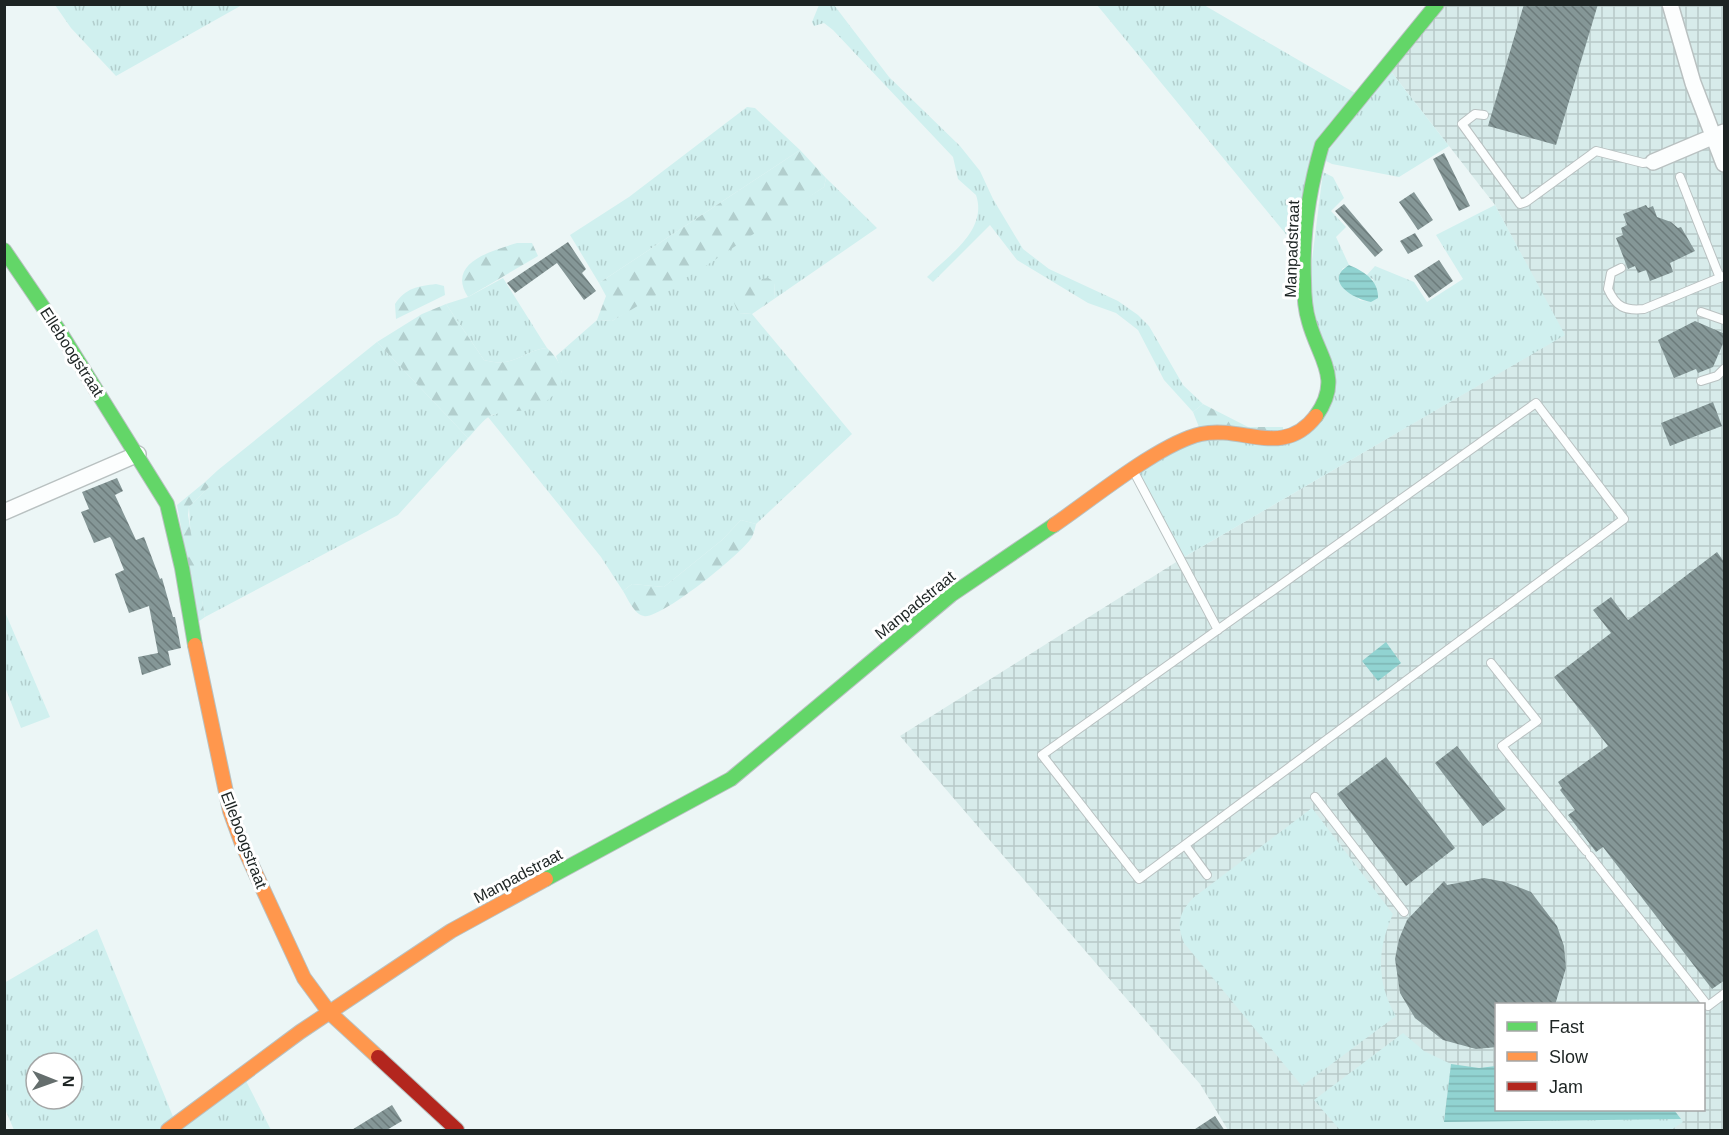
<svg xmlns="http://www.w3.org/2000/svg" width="1729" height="1135" viewBox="0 0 1729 1135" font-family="Arial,sans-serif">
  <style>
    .industrial { fill: url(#industrial-grid); fill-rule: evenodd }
    .grass { fill: url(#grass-tufts); fill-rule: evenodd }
    .forest { fill: url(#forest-firs) }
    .water { fill: url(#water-rules) }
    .building { fill: url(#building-back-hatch) }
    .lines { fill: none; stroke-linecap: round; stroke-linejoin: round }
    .lane-casing { stroke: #b9c1c1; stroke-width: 10 }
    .street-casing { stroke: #b9c1c1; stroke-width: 18 }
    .fast-casing { stroke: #b9c1c1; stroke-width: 16 }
    .slow-casing { stroke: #b9c1c1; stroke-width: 16 }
    .jam-casing { stroke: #b9c1c1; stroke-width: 16 }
    .lane { stroke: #fcfefe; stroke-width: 8 }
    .street { stroke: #fcfefe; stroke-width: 15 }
    .fast { stroke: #63d668; stroke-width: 14 }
    .slow { stroke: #ff974d; stroke-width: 14 }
    .jam { stroke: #b3261e; stroke-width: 14 }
    .labels { text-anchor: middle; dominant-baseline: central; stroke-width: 6; stroke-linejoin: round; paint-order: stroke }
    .street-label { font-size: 16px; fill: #1d2423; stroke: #fff }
  </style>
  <defs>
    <pattern id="industrial-grid" width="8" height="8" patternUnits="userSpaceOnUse" patternTransform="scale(1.5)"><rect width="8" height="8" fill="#d7ebea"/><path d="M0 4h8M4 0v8" fill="none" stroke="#b8c9c8"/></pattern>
    <pattern id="grass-tufts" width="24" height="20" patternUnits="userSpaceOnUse" patternTransform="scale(1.5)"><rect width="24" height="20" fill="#d0f0ef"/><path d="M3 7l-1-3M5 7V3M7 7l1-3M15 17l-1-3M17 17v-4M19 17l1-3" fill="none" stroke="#b2cecd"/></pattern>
    <pattern id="forest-firs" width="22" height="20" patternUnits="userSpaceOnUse" patternTransform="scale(1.5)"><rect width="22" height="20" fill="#d0f0ef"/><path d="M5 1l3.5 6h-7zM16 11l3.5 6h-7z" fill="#b2cecd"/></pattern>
    <pattern id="water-rules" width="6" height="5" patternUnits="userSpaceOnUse" patternTransform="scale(1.5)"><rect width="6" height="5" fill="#91d3d1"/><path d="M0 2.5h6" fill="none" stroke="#7db5b3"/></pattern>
    <pattern id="building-back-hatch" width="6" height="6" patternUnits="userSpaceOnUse" patternTransform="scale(1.5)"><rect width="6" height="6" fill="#859797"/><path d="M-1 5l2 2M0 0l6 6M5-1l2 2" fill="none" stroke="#6c7b7b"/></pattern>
  </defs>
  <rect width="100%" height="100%" fill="#ecf6f6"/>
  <!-- industrial -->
  <path class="industrial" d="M1444,5H1724V1130H1228L1200,1084L900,736L1181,559L1564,335L1495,205L1389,69ZM1496,1004H1704V1110H1496Z"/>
  <!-- grass -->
  <path class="grass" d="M55,5H242L116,76L71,28Z
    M819,5H834L889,77L960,146L980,171L993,199L1023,249L1049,269L1118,301L1138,315L1149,326L1183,385L1203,404L1193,412L1164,380L1138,330L1116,313L1088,303L1017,260L990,225L933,282L927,277C949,255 988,230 976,195L958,179L953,157L833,30L824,23L814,26L812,22Z
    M1097,5H1204L1355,93L1328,125L1299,250Z
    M1389,69L1449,146L1399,177L1332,164L1322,159Z
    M747,107L755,108L800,150L599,283L570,235L629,197Z
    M1323,172L1333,177L1344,198L1331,211L1346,227L1336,237L1349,265L1342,269L1359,300L1371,302L1377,298L1373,279L1366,276L1375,266L1414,282L1427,302L1463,279L1436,235L1495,205L1565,335L1181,559L1135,475L1198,438L1276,443L1332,395L1309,284Z
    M826,178L877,228L774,299L775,283L739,313L752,314L852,434L756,524L741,520L722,540L664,587L632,584L623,591L601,557L488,417L503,411H516L562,373L556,356L597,320L612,321L824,187Z
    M503,278L547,348C524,350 514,369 484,360L446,304L468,297Z
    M377,342L468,438L398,515L205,617L191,541L189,507L209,487L205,482L218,470Z
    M5,612L50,717L21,728L5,687Z
    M1312,808L1393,914C1377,949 1376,982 1396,1016L1302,1086L1184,943C1176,924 1179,913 1193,898Z
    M97,929L174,1119L161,1130H14L5,1109L4,983ZM36,1063H72V1099H36Z
    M1403,1033L1424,1051L1451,1064L1444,1121L1681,1119L1683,1122L1671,1130H1340L1314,1100Z
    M245,1079L271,1130H177Z"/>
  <!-- forest -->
  <path class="forest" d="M800,150L826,178L824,187L701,269L612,321L597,320L606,296L599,283Z
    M517,243H532L538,256L468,297C446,263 491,251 517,243Z
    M768,278L775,282L774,299L752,314L739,313C722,287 749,281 768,278Z
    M436,284L444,286L445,295L396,319L395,304C405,288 419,286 436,284Z
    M446,304L484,360C514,369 524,350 547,348C573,372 564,395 533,408C519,413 505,410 492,415C483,419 475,431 468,438L377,342L422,314Z
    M1203,404L1248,427H1283V432L1199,427L1193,412Z
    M205,482L209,487L189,507L188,515L205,617L198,622L177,505Z
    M741,520L756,524C755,528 754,533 752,537C744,552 660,620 644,616C634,614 628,599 623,591L632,584L664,587L722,540Z"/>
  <!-- water -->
  <path class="water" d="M1349,265C1363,271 1379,280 1378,298L1371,302C1353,299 1323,281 1349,265Z
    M1386,642L1401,663L1378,681L1362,661Z
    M1451,1064L1479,1068L1496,1066V1110H1674L1681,1119L1444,1122Z"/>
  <!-- building -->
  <path class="building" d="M1524,4H1598L1556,145L1488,126Z
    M1444,153L1470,206L1459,211L1433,159Z
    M1414,192L1433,220L1418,230L1399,202Z
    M1344,204L1383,250L1375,257L1335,211Z
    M1646,205L1648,208L1653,206L1657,217L1671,222L1678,228L1681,227L1695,251L1670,263L1673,272L1650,281L1646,270L1638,273L1635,266L1628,269L1616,238L1623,235L1621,228L1627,225L1623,214Z
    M1415,233L1423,246L1408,254L1400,241Z
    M568,242L586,269L582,273L596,291L584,300L557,263L515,293L507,283Z
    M1439,260L1453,281L1429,298L1414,276Z
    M1695,321L1725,334V339L1713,367L1698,373L1696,369L1674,378L1658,340Z
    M1713,402L1722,426L1670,446L1661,423Z
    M117,478L123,491L115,495L136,540L144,537L160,579L162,578L173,617H175L181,648L168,651L171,665L142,675L138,657L158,653L149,606L129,613L115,574L124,570L112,540L110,537L94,543L81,512L89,509L82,492Z
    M1717,552L1725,563V980L1712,989L1603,847L1596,852L1568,815L1575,810L1560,790L1562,788L1558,782L1608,746L1554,677L1611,633L1593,610L1611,597L1628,620Z
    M1457,746L1506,809L1483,826L1435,763Z
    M1386,757L1455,848L1406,886L1337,794Z
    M1484,878L1505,882L1531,892L1557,926L1564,946L1566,968L1555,1005H1497V1047L1476,1049L1443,1040L1415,1018L1400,993L1395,959L1399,939L1407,920L1444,881L1447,885Z
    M392,1105L402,1121L385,1131H350Z
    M1215,1116L1225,1131H1192Z"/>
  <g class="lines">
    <!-- lane casing -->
    <g class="lane-casing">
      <path id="lane" d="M1484,115L1475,114L1462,124L1520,204L1526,202L1596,151L1643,163L1653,162
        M1680,177L1720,278
        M1621,268L1611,273L1608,289C1616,307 1625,311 1644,309L1724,276
        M1701,312L1724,320
        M1701,381L1717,376L1724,369
        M1536,403L1624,519L1139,879L1042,755Z
        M1134,472L1218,630
        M1491,663L1537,721L1502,746L1586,851
        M1315,797L1404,912
        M1185,845L1207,875
        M1590,856L1708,1006L1724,994"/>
    </g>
    <!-- street casing -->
    <g class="street-casing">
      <path id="street" d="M1670,4L1693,83L1724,164
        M1653,162L1724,132
        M4,512L138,454"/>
    </g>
    <!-- fast casing -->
    <g class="fast-casing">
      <path id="fast" d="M4,250L60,332L167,504L182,568L195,645
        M1316,416C1343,378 1319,359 1309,322C1305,309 1304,294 1304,281C1302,235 1309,189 1322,145L1437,4
        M546,879L731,779L951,595L1054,525"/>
    </g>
    <!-- slow casing -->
    <g class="slow-casing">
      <path id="slow" d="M1054,525C1091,500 1160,443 1201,434C1243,425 1283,459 1316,416
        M195,645L230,811L242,844L304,978L329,1012L378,1057
        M168,1130L300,1032L451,931L546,879"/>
    </g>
    <!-- jam casing -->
    <g class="jam-casing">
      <path id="jam" d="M378,1057L457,1130"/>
    </g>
    <!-- lane -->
    <use href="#lane" class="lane"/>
    <!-- street -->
    <use href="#street" class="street"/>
    <!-- fast -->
    <use href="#fast" class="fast"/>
    <!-- slow -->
    <use href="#slow" class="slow"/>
    <!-- jam -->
    <use href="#jam" class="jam"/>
  </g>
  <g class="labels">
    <!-- street labels -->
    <g class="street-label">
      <text transform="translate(1292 249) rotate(-88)">Manpadstraat</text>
      <text transform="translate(72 352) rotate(57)">Elleboogstraat</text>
      <text transform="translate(915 605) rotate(-39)">Manpadstraat</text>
      <text transform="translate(244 840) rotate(69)">Elleboogstraat</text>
      <text transform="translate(518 876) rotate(-28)">Manpadstraat</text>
    </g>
  </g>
  <!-- border -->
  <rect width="1729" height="1135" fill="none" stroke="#1d2423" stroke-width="12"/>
  <!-- legend -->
  <rect x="1495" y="1003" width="210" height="108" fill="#ffffff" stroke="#a5a7a7" stroke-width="1.5"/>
  <rect x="1507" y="1022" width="30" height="9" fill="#63d668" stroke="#a5a7a7" stroke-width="1.5"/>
  <text x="1549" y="1033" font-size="18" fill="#1d2423">Fast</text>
  <rect x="1507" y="1052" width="30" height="9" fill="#ff974d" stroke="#a5a7a7" stroke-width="1.5"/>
  <text x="1549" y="1063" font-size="18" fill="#1d2423">Slow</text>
  <rect x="1507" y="1082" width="30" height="9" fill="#b3261e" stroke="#a5a7a7" stroke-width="1.5"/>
  <text x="1549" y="1093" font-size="18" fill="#1d2423">Jam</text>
  <!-- north arrow -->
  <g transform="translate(54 1081) rotate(91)"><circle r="28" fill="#ffffff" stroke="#a5a7a7" stroke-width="1.5"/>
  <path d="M0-4.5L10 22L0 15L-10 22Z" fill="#656e6d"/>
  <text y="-9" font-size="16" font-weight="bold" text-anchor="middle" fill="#1d2423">N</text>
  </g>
</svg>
